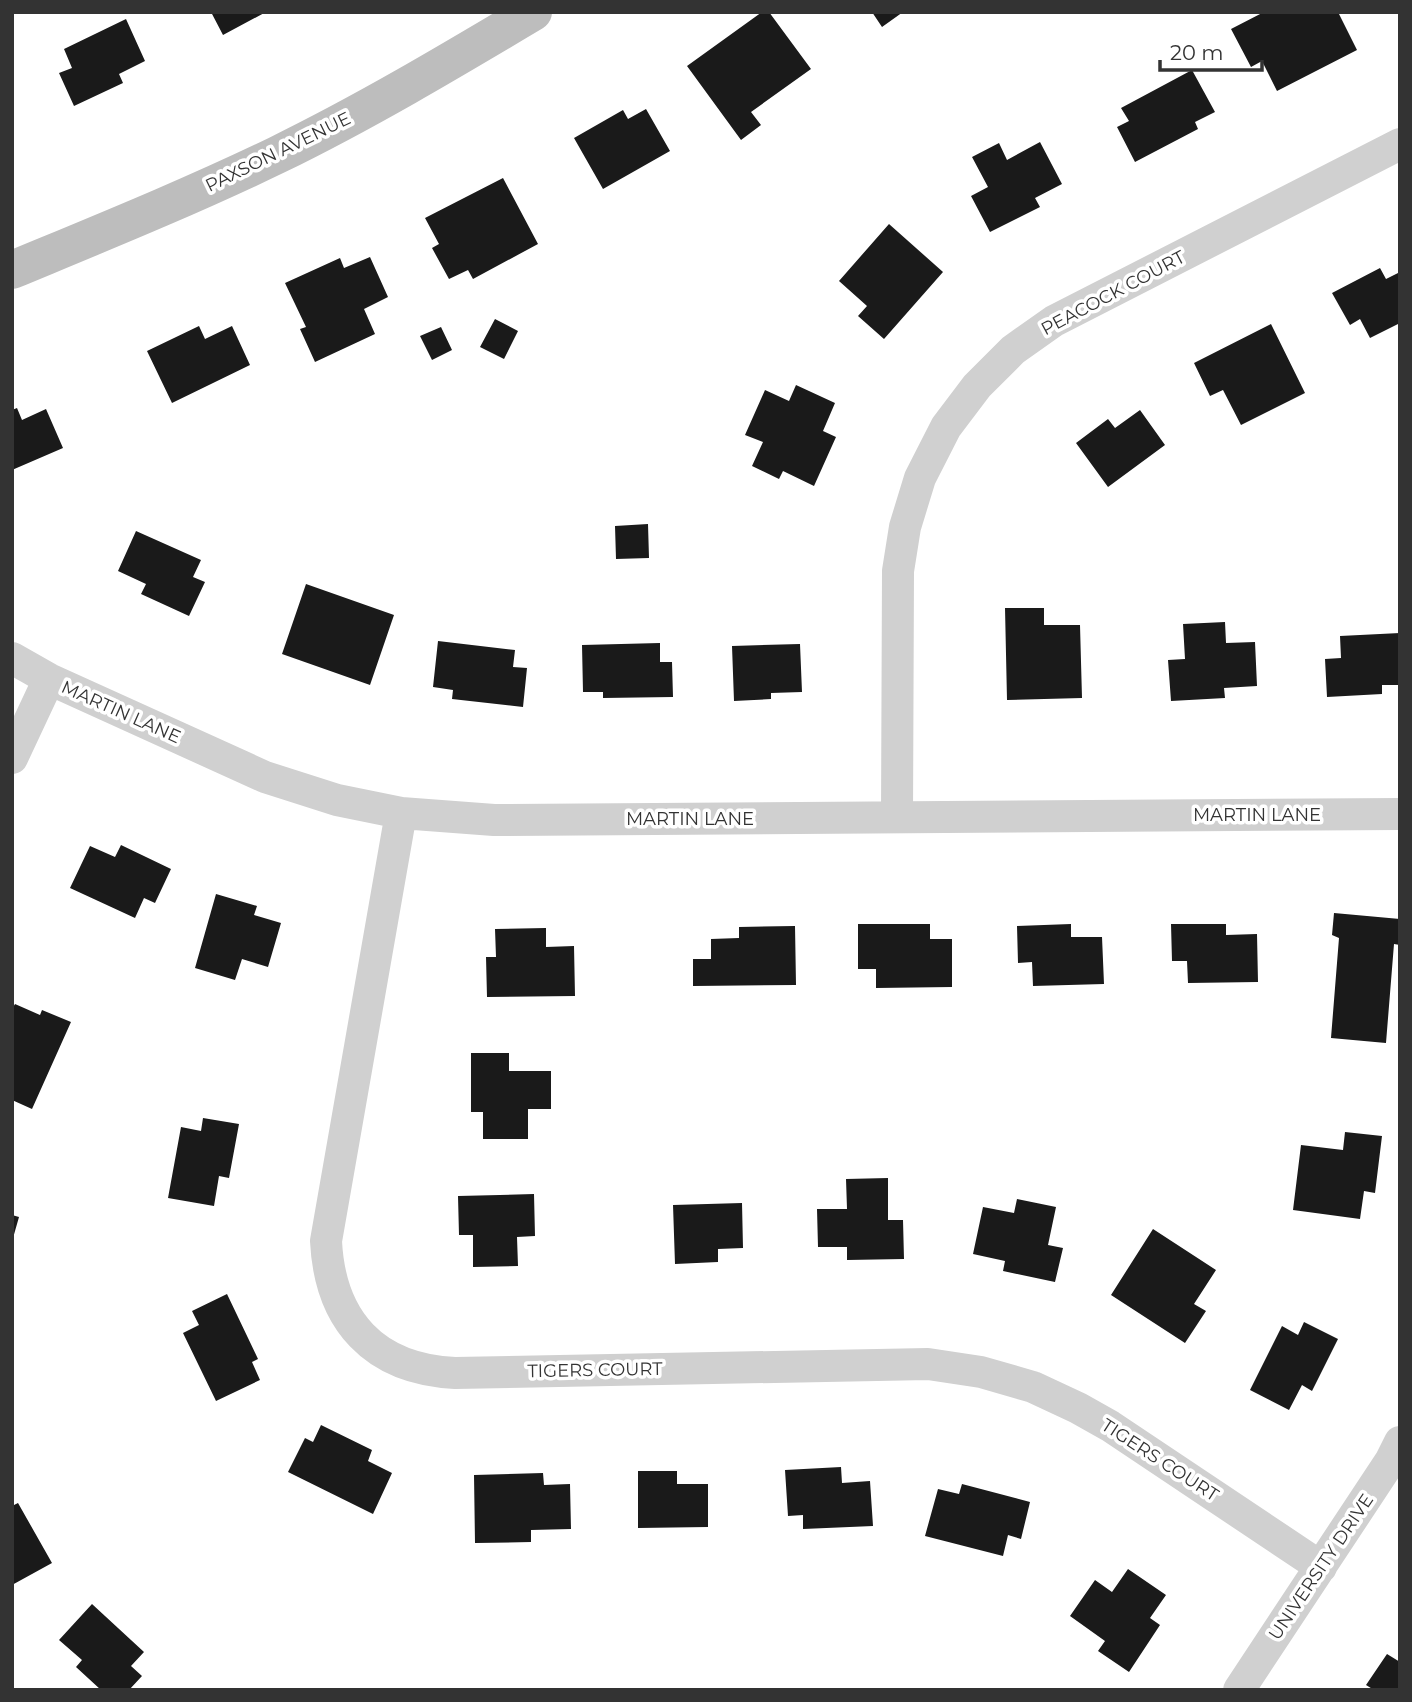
<svg xmlns="http://www.w3.org/2000/svg" width="1412" height="1702" viewBox="0 0 1412 1702" font-family="Montserrat,sans-serif">
  <style>
    .building { fill: #1a1a1a }
    .lines { fill: none; stroke-linecap: round; stroke-linejoin: round }
    .street { stroke: #d0d0d0; stroke-width: 32 }
    .secondary { stroke: #bdbdbd; stroke-width: 38 }
    .labels { text-anchor: middle; dominant-baseline: central; stroke-width: 7; stroke-linejoin: round; paint-order: stroke }
    .street-label { font-size: 18px; fill: #333; stroke: #fff }
  </style>
  <rect width="100%" height="100%" fill="#fff"/>
  <!-- building -->
  <path class="building" d="M211,12H266L223,35Z
    M762,12H769L811,69L751,112L761,125L741,140L687,66Z
    M872,12H903L882,27Z
    M1264,12H1338L1357,50L1277,91L1262,61L1251,67L1231,29Z
    M126,19L145,61L119,74L123,83L74,106L59,73L72,68L64,49Z
    M1192,70L1215,112L1195,122L1198,129L1135,162L1117,127L1129,121L1121,108Z
    M646,109L670,151L603,189L574,138L623,110L628,119Z
    M1040,142L1062,184L1035,198L1040,207L990,232L971,196L988,187L972,157L999,143L1007,160Z
    M503,178L538,244L473,279L468,270L449,279L432,248L439,244L425,218Z
    M889,224L943,272L884,339L858,316L867,306L839,281Z
    M370,257L388,297L364,309L375,334L315,362L300,329L306,327L285,283L340,258L344,268Z
    M1380,268L1386,279L1400,272V323L1370,338L1360,319L1350,325L1332,293Z
    M495,319L518,331L504,359L480,347Z
    M1271,324L1305,393L1241,425L1223,390L1210,396L1194,363Z
    M199,326L205,339L232,326L250,365L172,403L147,351Z
    M441,327L452,350L432,360L420,336Z
    M796,385L835,403L823,431L836,437L814,486L783,471L779,479L752,466L763,442L745,435L765,390L789,401Z
    M17,408L22,420L46,409L63,448L12,470V410Z
    M1140,410L1165,445L1108,487L1076,443L1108,419L1115,428Z
    M648,524L649,558L616,559L615,526Z
    M136,531L201,560L193,577L205,582L189,616L141,594L146,584L118,571Z
    M306,584L394,615L370,685L282,654Z
    M1005,608H1044V625H1080L1082,698L1007,700Z
    M1225,622L1226,643L1255,642L1257,686L1224,688L1225,698L1171,701L1168,660L1185,659L1183,624Z
    M1400,633V685H1382V694L1327,697L1325,659L1341,658L1340,636Z
    M438,641L515,650L513,667L527,668L523,707L452,699L453,690L433,687Z
    M660,643V662H672L673,697L603,698V692H583L582,645Z
    M800,644L802,692L771,693V699L734,701L732,646Z
    M121,845L171,869L155,903L144,898L135,918L70,888L90,846L115,857Z
    M216,894L257,906L254,915L281,923L268,967L242,959L235,980L195,968Z
    M1334,913L1400,919V945L1394,944L1386,1043L1331,1038L1339,938L1332,935Z
    M858,924H930V939H952V987L876,988V969H858Z
    M1071,924V937H1102L1104,984L1033,986L1032,962L1018,963L1017,926Z
    M1171,924H1226V935L1257,934L1258,982L1188,983L1187,961H1172Z
    M795,926L796,985L693,986V959H711V939L739,938V927Z
    M546,928V947L574,946L575,996L487,997L486,957H496L495,929Z
    M15,1004L40,1015L42,1010L71,1022L32,1109L12,1100V1009Z
    M471,1053H509V1071H551V1109H528V1139H483V1112H471Z
    M203,1118L239,1124L229,1178L219,1176L214,1206L168,1198L181,1127L201,1131Z
    M1345,1132L1382,1136L1375,1193L1364,1191L1360,1219L1293,1210L1301,1145L1343,1150Z
    M888,1178V1220H903L904,1259L847,1260V1247H818L817,1209H847L846,1179Z
    M534,1194L535,1236L517,1237L518,1266L473,1267V1235H459L458,1196Z
    M1017,1199L1056,1207L1048,1245L1063,1248L1055,1282L1003,1271L1005,1261L973,1254L983,1207L1014,1213Z
    M742,1203L743,1248L718,1249V1262L675,1264L673,1205Z
    M12,1215L19,1217L13,1238H12Z
    M1153,1229L1216,1270L1194,1304L1206,1311L1185,1343L1111,1295Z
    M227,1294L258,1359L252,1362L260,1380L216,1401L183,1333L199,1325L192,1311Z
    M1304,1322L1338,1339L1312,1391L1302,1385L1289,1410L1250,1390L1282,1326L1298,1335Z
    M321,1425L372,1450L368,1461L392,1473L373,1514L288,1472L305,1438L313,1442Z
    M841,1467L842,1483L870,1481L873,1526L803,1529V1515L788,1516L785,1470Z
    M638,1471H677V1484H708V1527L638,1528Z
    M543,1473L544,1485L570,1484L571,1529L531,1530V1542L475,1543L474,1475Z
    M962,1484L1030,1502L1021,1539L1008,1535L1003,1556L925,1536L938,1489L959,1494Z
    M18,1503L52,1563L12,1585V1506Z
    M1128,1569L1166,1595L1150,1618L1160,1625L1129,1672L1098,1651L1105,1641L1070,1616L1095,1580L1112,1592Z
    M92,1604L144,1652L131,1666L142,1676L129,1690H101L76,1667L82,1660L59,1640Z
    M1387,1654L1400,1662V1690H1374L1366,1685Z"/>
  <g class="lines">
    <!-- street -->
    <path class="street" d="M12,658L49,679L265,777L337,800L401,813L494,820L1400,814
      M12,758L49,679
      M401,813L326,1241C330,1321 374,1369 455,1373L928,1364L981,1372L1033,1387L1078,1408L1110,1426L1321,1567
      M897,817L898,571L905,527L920,478L946,427L977,386L1013,350L1054,321L1400,144
      M1239,1690L1391,1460L1400,1442"/>
    <!-- secondary -->
    <path class="secondary" d="M12,270C101,233 190,197 277,155C365,112 449,62 533,12"/>
  </g>
  <g class="labels">
    <!-- street labels -->
    <g class="street-label">
      <text transform="translate(278 152) rotate(-26)">PAXSON AVENUE</text>
      <text transform="translate(1113 293) rotate(-28)">PEACOCK COURT</text>
      <text transform="translate(121 712) rotate(24)">MARTIN LANE</text>
      <text x="1257" y="815">MARTIN LANE</text>
      <text x="690" y="819">MARTIN LANE</text>
      <text transform="translate(595 1370) rotate(-1)">TIGERS COURT</text>
      <text transform="translate(1160 1460) rotate(33)">TIGERS COURT</text>
      <text transform="translate(1321 1567) rotate(-56)">UNIVERSITY DRIVE</text>
    </g>
  </g>
  <!-- border -->
  <rect width="1412" height="1702" fill="none" stroke="#333333" stroke-width="28"/>
  <!-- scale -->
  <path d="M1160 60v10h102v-10" fill="none" stroke="#333333" stroke-width="3.5"/>
  <text x="1170" y="60" font-size="21" fill="#333333" stroke="#ffffff" stroke-width="5" paint-order="stroke">20 m</text>
</svg>
